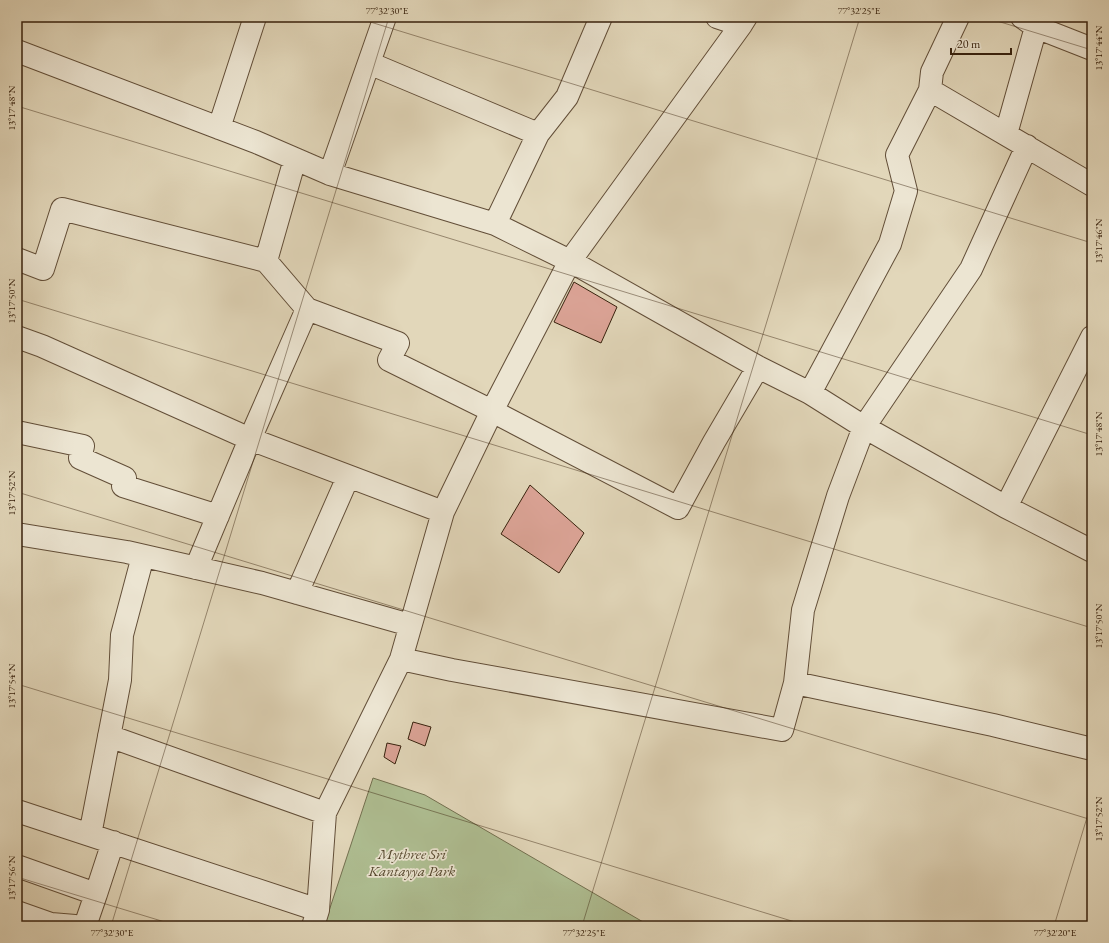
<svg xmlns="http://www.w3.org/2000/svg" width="1109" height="943" viewBox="0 0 1109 943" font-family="'EB Garamond',serif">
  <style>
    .green { fill: #afbf93; stroke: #737050 }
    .building { fill: #dca497; stroke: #37210d }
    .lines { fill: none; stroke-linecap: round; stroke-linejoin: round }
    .minor-casing { stroke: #624e38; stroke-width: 24 }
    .minor { stroke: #ece5d2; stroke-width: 22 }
    .ticks { fill: none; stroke: #37210d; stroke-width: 1; stroke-opacity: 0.45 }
    .labels { text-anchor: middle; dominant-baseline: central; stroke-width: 3.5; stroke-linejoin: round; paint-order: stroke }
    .park-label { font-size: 15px; font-style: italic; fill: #55482e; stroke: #ece5d2 }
    .neatline { fill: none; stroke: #37210d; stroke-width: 1.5 }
    .ticks-label { font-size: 10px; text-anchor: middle; fill: #37210d }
  </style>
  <rect width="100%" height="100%" fill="#e2d7ba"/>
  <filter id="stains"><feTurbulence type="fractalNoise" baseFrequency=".005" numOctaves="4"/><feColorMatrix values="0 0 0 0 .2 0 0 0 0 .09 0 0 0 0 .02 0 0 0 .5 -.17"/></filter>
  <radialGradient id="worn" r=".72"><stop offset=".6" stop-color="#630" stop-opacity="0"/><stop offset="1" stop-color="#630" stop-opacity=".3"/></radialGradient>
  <!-- green -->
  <path class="green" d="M373,778L425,795L650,926H324Z"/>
  <!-- building -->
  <path class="building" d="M574,282L617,307L601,343L554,322Z
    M530,485L584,533L559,573L501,534Z
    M413,722L431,727L425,746L408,739Z
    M387,743L401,746L395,764L384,757Z"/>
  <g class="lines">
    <!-- minor casing -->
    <g class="minor-casing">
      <path id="minor" d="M717,17L741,25
        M1022,17L1036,27L1092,49
        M17,51L256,142L330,174L495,224L570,261L758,367L810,393L864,427L1006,507L1092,551
        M369,63L538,134
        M930,90L1092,185
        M219,128L255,17
        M1006,134L1036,27
        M330,174L385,17
        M495,224L538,134L567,97L601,17
        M17,259L43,269L62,209L266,261L295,159
        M307,309L398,343L389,360L492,411L678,508L714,442L758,367
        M17,337L42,346L250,439L443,512
        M810,393L890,244L906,191L897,155L930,90L932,72L958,17
        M17,432L83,446L80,458L125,478L123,486L218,516
        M1006,507L1092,337
        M17,534L127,552L262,583L410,625
        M196,568L250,439L307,309L266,261
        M297,593L348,477
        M401,659L452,670L782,730L795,683L993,725L1092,749
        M795,683L803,610L838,496L864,427L971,269L1027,146
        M109,736L325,813
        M17,811L318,910
        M90,835L120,680L122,635L143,556
        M17,866L96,894L113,842
        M17,912L51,924L75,926
        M85,926L96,894
        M313,926L318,910L325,813L401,659L443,512L492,411L570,261L741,25L746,17"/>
    </g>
    <!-- minor -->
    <use href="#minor" class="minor"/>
  </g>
  <!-- ticks -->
  <path class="ticks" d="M354,17L1092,243M984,17L1092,50M17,106L1092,435M17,299L1092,628M17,492L1092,820M17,684L808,926M17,877L178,926M111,926L389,17M582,926L860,17M1054,926L1092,801"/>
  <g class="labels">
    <!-- park labels -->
    <g class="park-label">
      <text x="412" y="853">Mythree Sri<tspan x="412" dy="17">Kantayya Park</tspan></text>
    </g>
  </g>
  <!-- margin -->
  <rect width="1109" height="943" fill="none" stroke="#e2d7ba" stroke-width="44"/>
  <!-- scale -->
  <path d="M951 48v6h60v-6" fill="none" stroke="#37210d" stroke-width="2"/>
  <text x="957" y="48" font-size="12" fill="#37210d" stroke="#ece5d2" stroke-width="3" paint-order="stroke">20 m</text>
  <rect x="22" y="22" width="1065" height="899" class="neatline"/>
  <g class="ticks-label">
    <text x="387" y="14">77°32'30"E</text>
    <text x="859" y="14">77°32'25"E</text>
    <text transform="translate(1098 48) rotate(-90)" y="4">13°17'44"N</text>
    <text transform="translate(11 108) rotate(-90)" y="4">13°17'48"N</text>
    <text transform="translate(1098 241) rotate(-90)" y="4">13°17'46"N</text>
    <text transform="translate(11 301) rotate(-90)" y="4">13°17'50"N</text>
    <text transform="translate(1098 434) rotate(-90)" y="4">13°17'48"N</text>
    <text transform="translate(11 493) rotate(-90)" y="4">13°17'52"N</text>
    <text transform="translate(1098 626) rotate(-90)" y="4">13°17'50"N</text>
    <text transform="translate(11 686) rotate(-90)" y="4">13°17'54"N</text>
    <text transform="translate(1098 819) rotate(-90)" y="4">13°17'52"N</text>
    <text transform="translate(11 878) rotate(-90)" y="4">13°17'56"N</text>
    <text x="112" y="936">77°32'30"E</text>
    <text x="584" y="936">77°32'25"E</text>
    <text x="1055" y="936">77°32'20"E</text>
  </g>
  <rect width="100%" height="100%" filter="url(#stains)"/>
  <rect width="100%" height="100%" fill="url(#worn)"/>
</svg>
